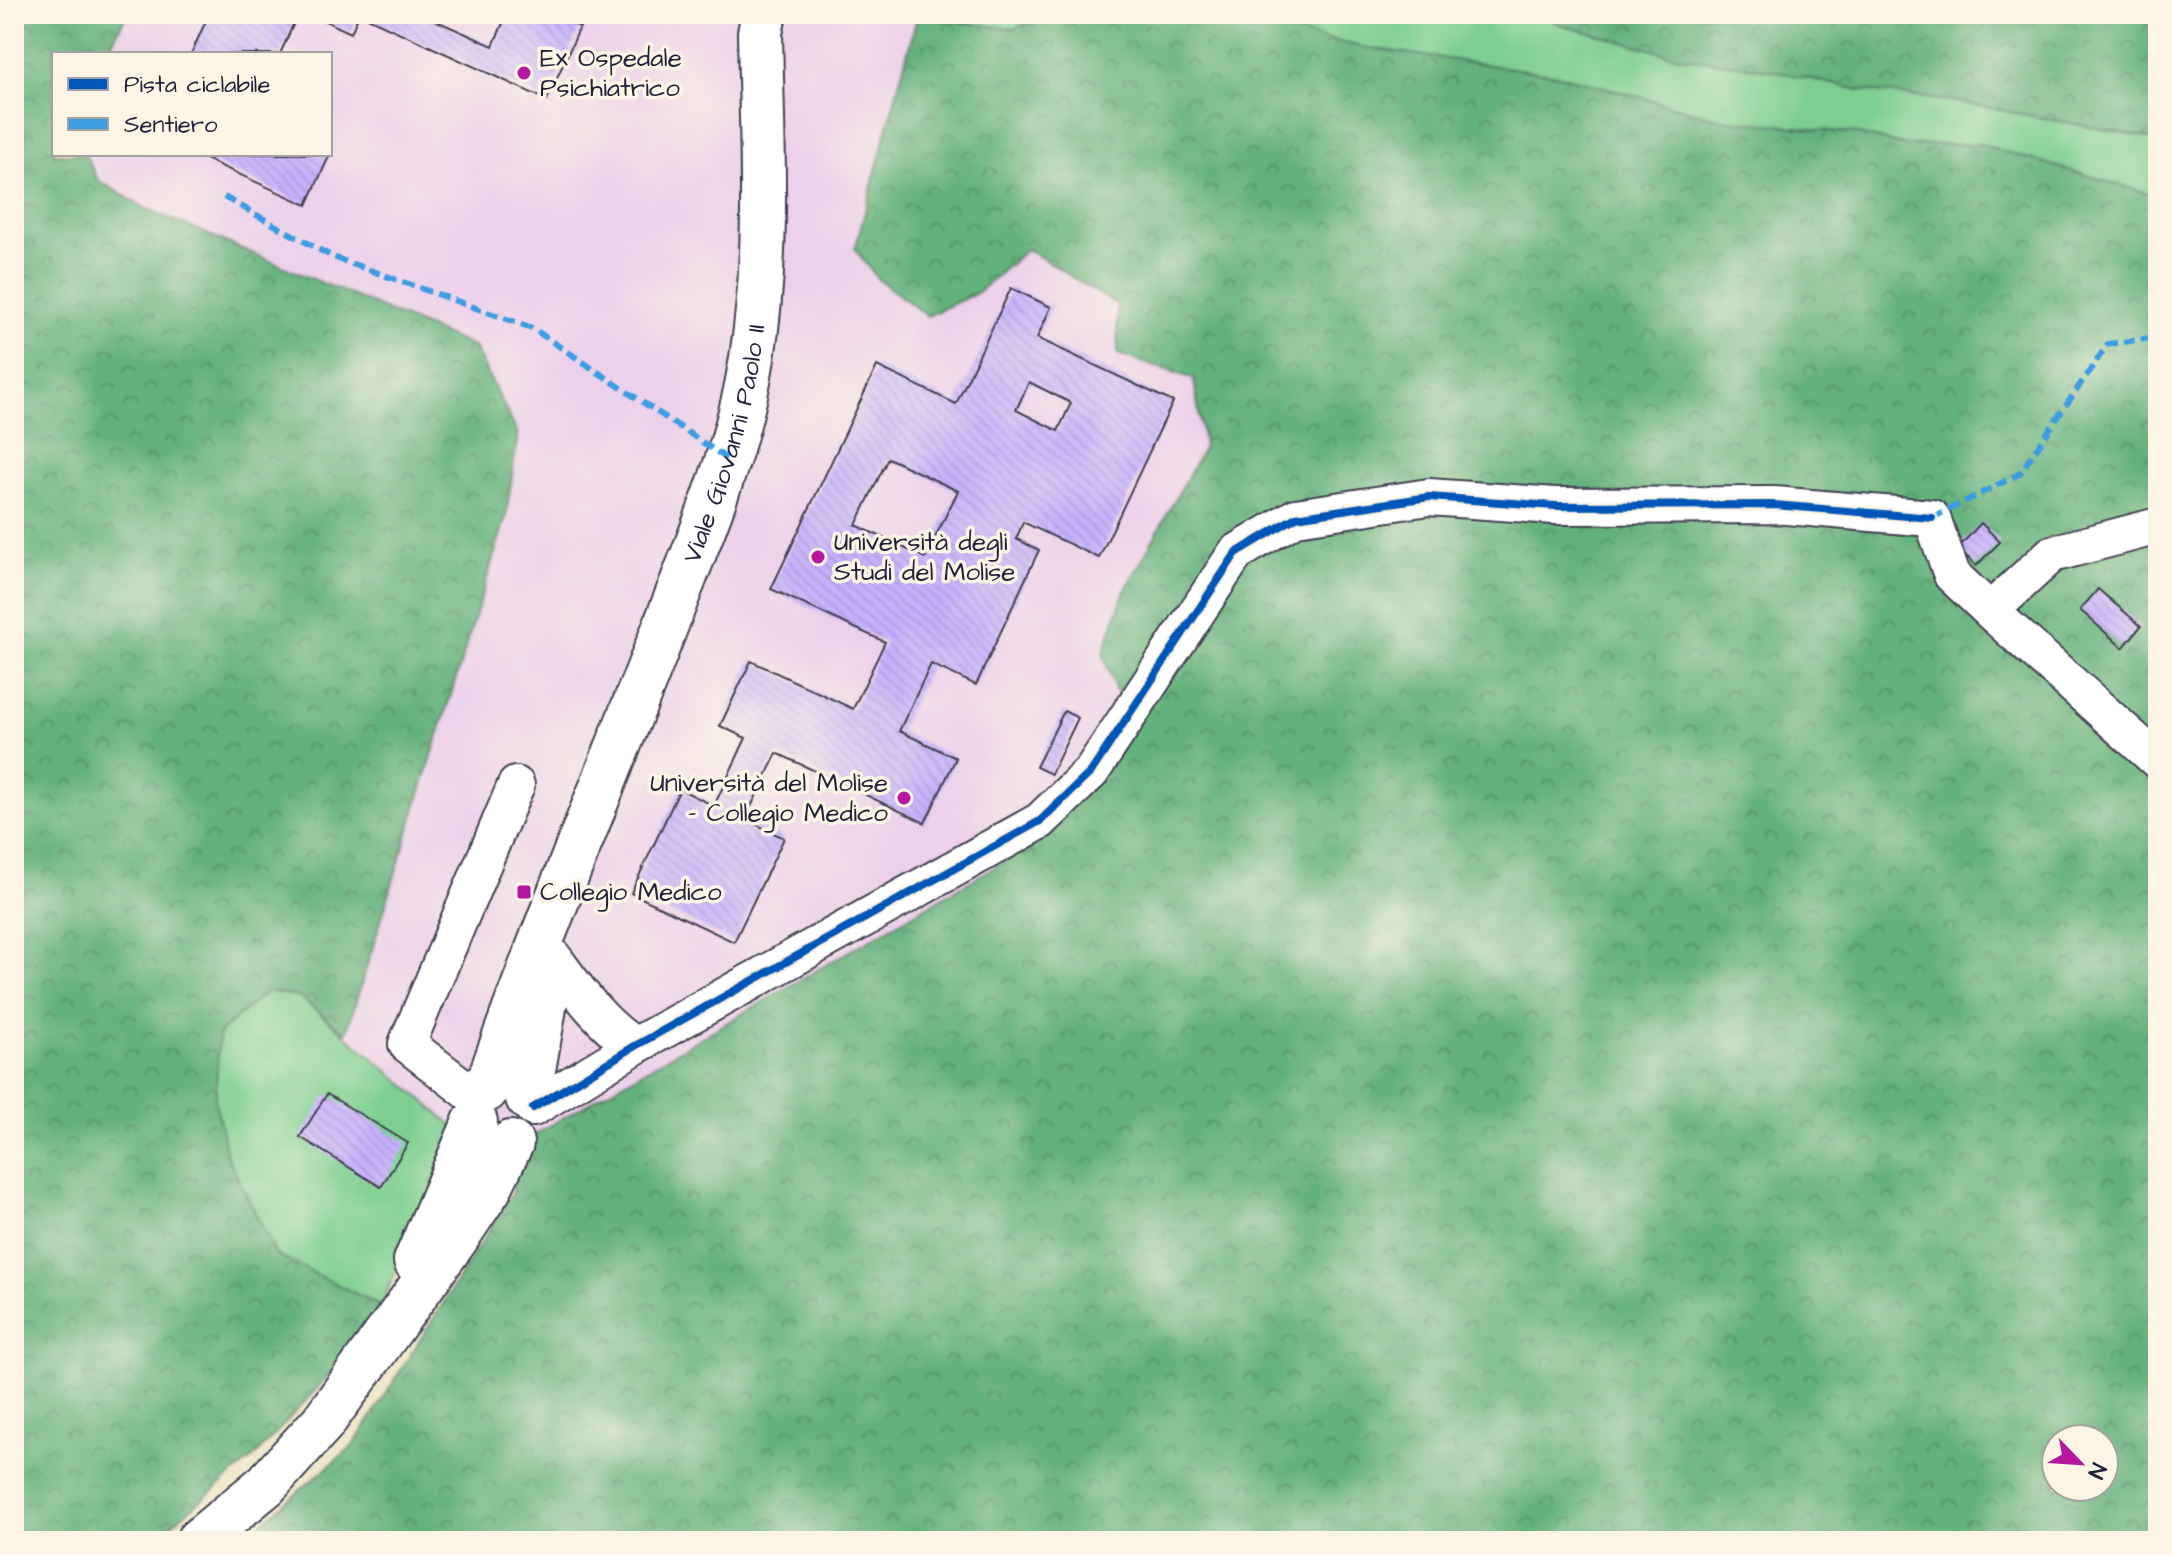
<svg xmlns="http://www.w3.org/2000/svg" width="2172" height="1555" viewBox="0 0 2172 1555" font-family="'Architects Daughter',sans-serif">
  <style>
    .built { fill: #ecd1ea }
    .grass { fill: #7bce91; stroke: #4e7866; stroke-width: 2 }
    .forest { fill: url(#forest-crowns); stroke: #436a5b; stroke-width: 2; fill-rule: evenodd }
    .building { fill: url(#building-back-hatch); fill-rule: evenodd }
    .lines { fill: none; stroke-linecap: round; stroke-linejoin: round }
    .minor-casing { stroke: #403f50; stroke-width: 40 }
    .major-casing { stroke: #403f50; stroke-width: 48 }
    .minor { stroke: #fff; stroke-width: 36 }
    .major { stroke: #fff; stroke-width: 44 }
    .quiet { stroke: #3c9ce2; stroke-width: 6; stroke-dasharray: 12 6; stroke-linecap: butt }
    .cycleway-casing { stroke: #fcf5e5; stroke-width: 13 }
    .cycleway { stroke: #0057b8; stroke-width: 8 }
    .poi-dot { fill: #b5179e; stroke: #fcf5e5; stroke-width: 3 }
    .labels { text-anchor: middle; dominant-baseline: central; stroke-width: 7; stroke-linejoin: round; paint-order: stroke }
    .poi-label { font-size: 26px; fill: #22223b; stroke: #fcf5e5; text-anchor: start }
    .street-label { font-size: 26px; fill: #22223b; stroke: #fcf5e5 }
  </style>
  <defs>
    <pattern id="forest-crowns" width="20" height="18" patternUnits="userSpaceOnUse" patternTransform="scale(2)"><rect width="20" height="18" fill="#64b17b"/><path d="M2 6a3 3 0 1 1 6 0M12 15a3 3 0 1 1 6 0" fill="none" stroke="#529066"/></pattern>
    <pattern id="building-back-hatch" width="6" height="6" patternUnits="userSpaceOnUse" patternTransform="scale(2)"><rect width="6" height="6" fill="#c7b1fd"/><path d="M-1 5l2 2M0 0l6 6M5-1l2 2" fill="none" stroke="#ab98da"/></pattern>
  </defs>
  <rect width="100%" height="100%" fill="#fcf5e5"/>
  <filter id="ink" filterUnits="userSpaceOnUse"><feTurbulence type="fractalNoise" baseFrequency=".0125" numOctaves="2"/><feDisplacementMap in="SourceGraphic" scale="16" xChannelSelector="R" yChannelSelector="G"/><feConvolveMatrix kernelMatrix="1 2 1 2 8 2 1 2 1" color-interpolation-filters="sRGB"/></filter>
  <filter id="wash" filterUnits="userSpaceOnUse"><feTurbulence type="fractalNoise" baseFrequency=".006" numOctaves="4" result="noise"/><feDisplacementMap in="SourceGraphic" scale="32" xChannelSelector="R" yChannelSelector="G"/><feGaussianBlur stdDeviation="1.8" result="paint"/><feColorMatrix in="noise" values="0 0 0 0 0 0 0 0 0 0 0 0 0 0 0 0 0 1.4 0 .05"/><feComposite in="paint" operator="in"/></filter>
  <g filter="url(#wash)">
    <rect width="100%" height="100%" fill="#ebe4c4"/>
    <!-- built -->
    <path class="built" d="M127,14H922L917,17L855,249L977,293L1027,249L1117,305L1118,354L1194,379L1204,447L1124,593L1103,654L1128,704L1015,855L530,1137L456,1128L346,1033L506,517L474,347L145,208L98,180L85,154H330V54H106Z"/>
    <!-- grass -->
    <path class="grass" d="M922,14H1047L1014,29L917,17Z
      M1211,14H1540L1559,24L1675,56L1771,70L1860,90L1959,102L2158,140V196L1979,144L1903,145L1859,134L1720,119L1559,75L1362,47Z
      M267,991L300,997L456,1128L381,1306L276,1255L227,1156L215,1101L219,1033Z"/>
    <!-- forest -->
    <path class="forest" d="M14,14H127L106,54H54V154H85L98,180L145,208L474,347L518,434L506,517L346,1033L300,997L267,991L219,1033L215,1101L227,1156L276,1255L381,1306L334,1370L253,1458L151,1541H14Z
      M1047,14H1211L1362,47L1560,75L1720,119L1859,134L1903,145L1979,144L2158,196V1541H239L353,1446L513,1192L509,1154L530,1137L1015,855L1128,704L1116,691L1103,654L1124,593L1204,447L1194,379L1118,354L1117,305L1027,249L977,293L927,316L878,279L855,249L917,17L1014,29ZM2056,1439H2104V1487H2056Z
      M1540,14H2158V140L1959,102L1860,90L1771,70L1675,56L1559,24Z"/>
    <g id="blocks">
      <!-- building -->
      <path class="building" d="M209,14H298L280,54H191Z
        M310,14H421L493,46L507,14H550L580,27L547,100L359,14L351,33Z
        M205,154H330L307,205L203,158Z
        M1011,288L1051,307L1037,338L1173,402L1099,558L1023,522L1016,539L1039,550L976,685L931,664L899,731L956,758L925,823L777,753L745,819L784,838L734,942L631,893L680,789L714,806L746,738L720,726L751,661L853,709L885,642L771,589L877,366L956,404ZM1029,382L1071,403L1058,431L1016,410ZM888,458L958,491L925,558L856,525Z
        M1981,523L2000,542L1976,566L1958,548Z
        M2098,589L2141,626L2123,648L2080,610Z
        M1064,711L1078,718L1051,774L1036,767Z
        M327,1094L408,1143L381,1187L300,1137Z"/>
    </g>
  </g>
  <g filter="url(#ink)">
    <use href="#blocks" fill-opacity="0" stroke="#403f50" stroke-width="2"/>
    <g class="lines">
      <!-- minor casing -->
      <g class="minor-casing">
        <path id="minor" d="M1990,611L2158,761
          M553,957C578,991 600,1023 635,1046
          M478,1099L407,1044L516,785
          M533,1108L635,1046L1040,821L1091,772L1236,553L1296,517L1429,497L1555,506L1774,505L1932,518L1952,575L1990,611L2052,554L2158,526"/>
      </g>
      <!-- major casing -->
      <g class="major-casing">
        <g id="major">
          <path id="s1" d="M486,1090C541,932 607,778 667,622C700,536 738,450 752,358C769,251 762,142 760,33L764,14"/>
          <path d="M528,1098L550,974"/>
          <path d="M416,1261L475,1122"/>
          <path d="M198,1541L266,1485L323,1422L455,1240L489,1189L511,1143"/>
        </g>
      </g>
      <!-- minor -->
      <use href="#minor" class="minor"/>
      <!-- major -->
      <use href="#major" class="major"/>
      <!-- quiet -->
      <path class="quiet" d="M224,197L333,257L532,328L729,460
        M1932,518L2019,474L2108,344L2158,337"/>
      <!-- cycleway casing -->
      <g class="cycleway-casing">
        <path id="cycleway" d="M533,1108L635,1046L1040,821L1091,772L1236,553L1296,517L1429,497L1555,506L1774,505L1932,518"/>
      </g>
      <!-- cycleway -->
      <use href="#cycleway" class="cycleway"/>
    </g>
  </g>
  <!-- markers -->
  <g class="poi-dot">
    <circle cx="524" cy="73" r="8"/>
    <circle cx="818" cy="557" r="8"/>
    <circle cx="904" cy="798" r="8"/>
    <rect x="516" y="884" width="16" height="16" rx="4"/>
  </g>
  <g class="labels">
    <!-- poi labels -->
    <g class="poi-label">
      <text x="540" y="58">Ex Ospedale<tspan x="540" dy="30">Psichiatrico</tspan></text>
      <text x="834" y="542">Università degli<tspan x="834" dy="30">Studi del Molise</tspan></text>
      <text x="888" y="783" text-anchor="end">Università del Molise<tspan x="888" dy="30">- Collegio Medico</tspan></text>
      <text x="540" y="892">Collegio Medico</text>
    </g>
    <!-- street labels -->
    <g class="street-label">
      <text stroke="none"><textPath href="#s1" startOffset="690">Viale Giovanni Paolo II</textPath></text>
    </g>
  </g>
  <!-- margin -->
  <rect width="2172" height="1555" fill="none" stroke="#fcf5e5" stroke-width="48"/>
  <!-- legend -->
  <rect x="52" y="52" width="280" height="104" fill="#fcf5e5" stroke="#a5a1a1" stroke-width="2"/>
  <rect x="68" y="78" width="40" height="12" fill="#0057b8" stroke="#a5a1a1" stroke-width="2"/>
  <text x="124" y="92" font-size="24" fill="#22223b">Pista ciclabile</text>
  <rect x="68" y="118" width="40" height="12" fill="#3c9ce2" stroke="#a5a1a1" stroke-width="2"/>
  <text x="124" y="132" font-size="24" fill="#22223b">Sentiero</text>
  <!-- north arrow -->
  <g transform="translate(2080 1463) rotate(115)"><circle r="38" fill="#fcf5e5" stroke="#a5a1a1" stroke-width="2"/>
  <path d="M0-6L14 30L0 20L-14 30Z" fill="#b5179e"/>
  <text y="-12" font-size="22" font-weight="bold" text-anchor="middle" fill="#22223b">N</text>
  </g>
</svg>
